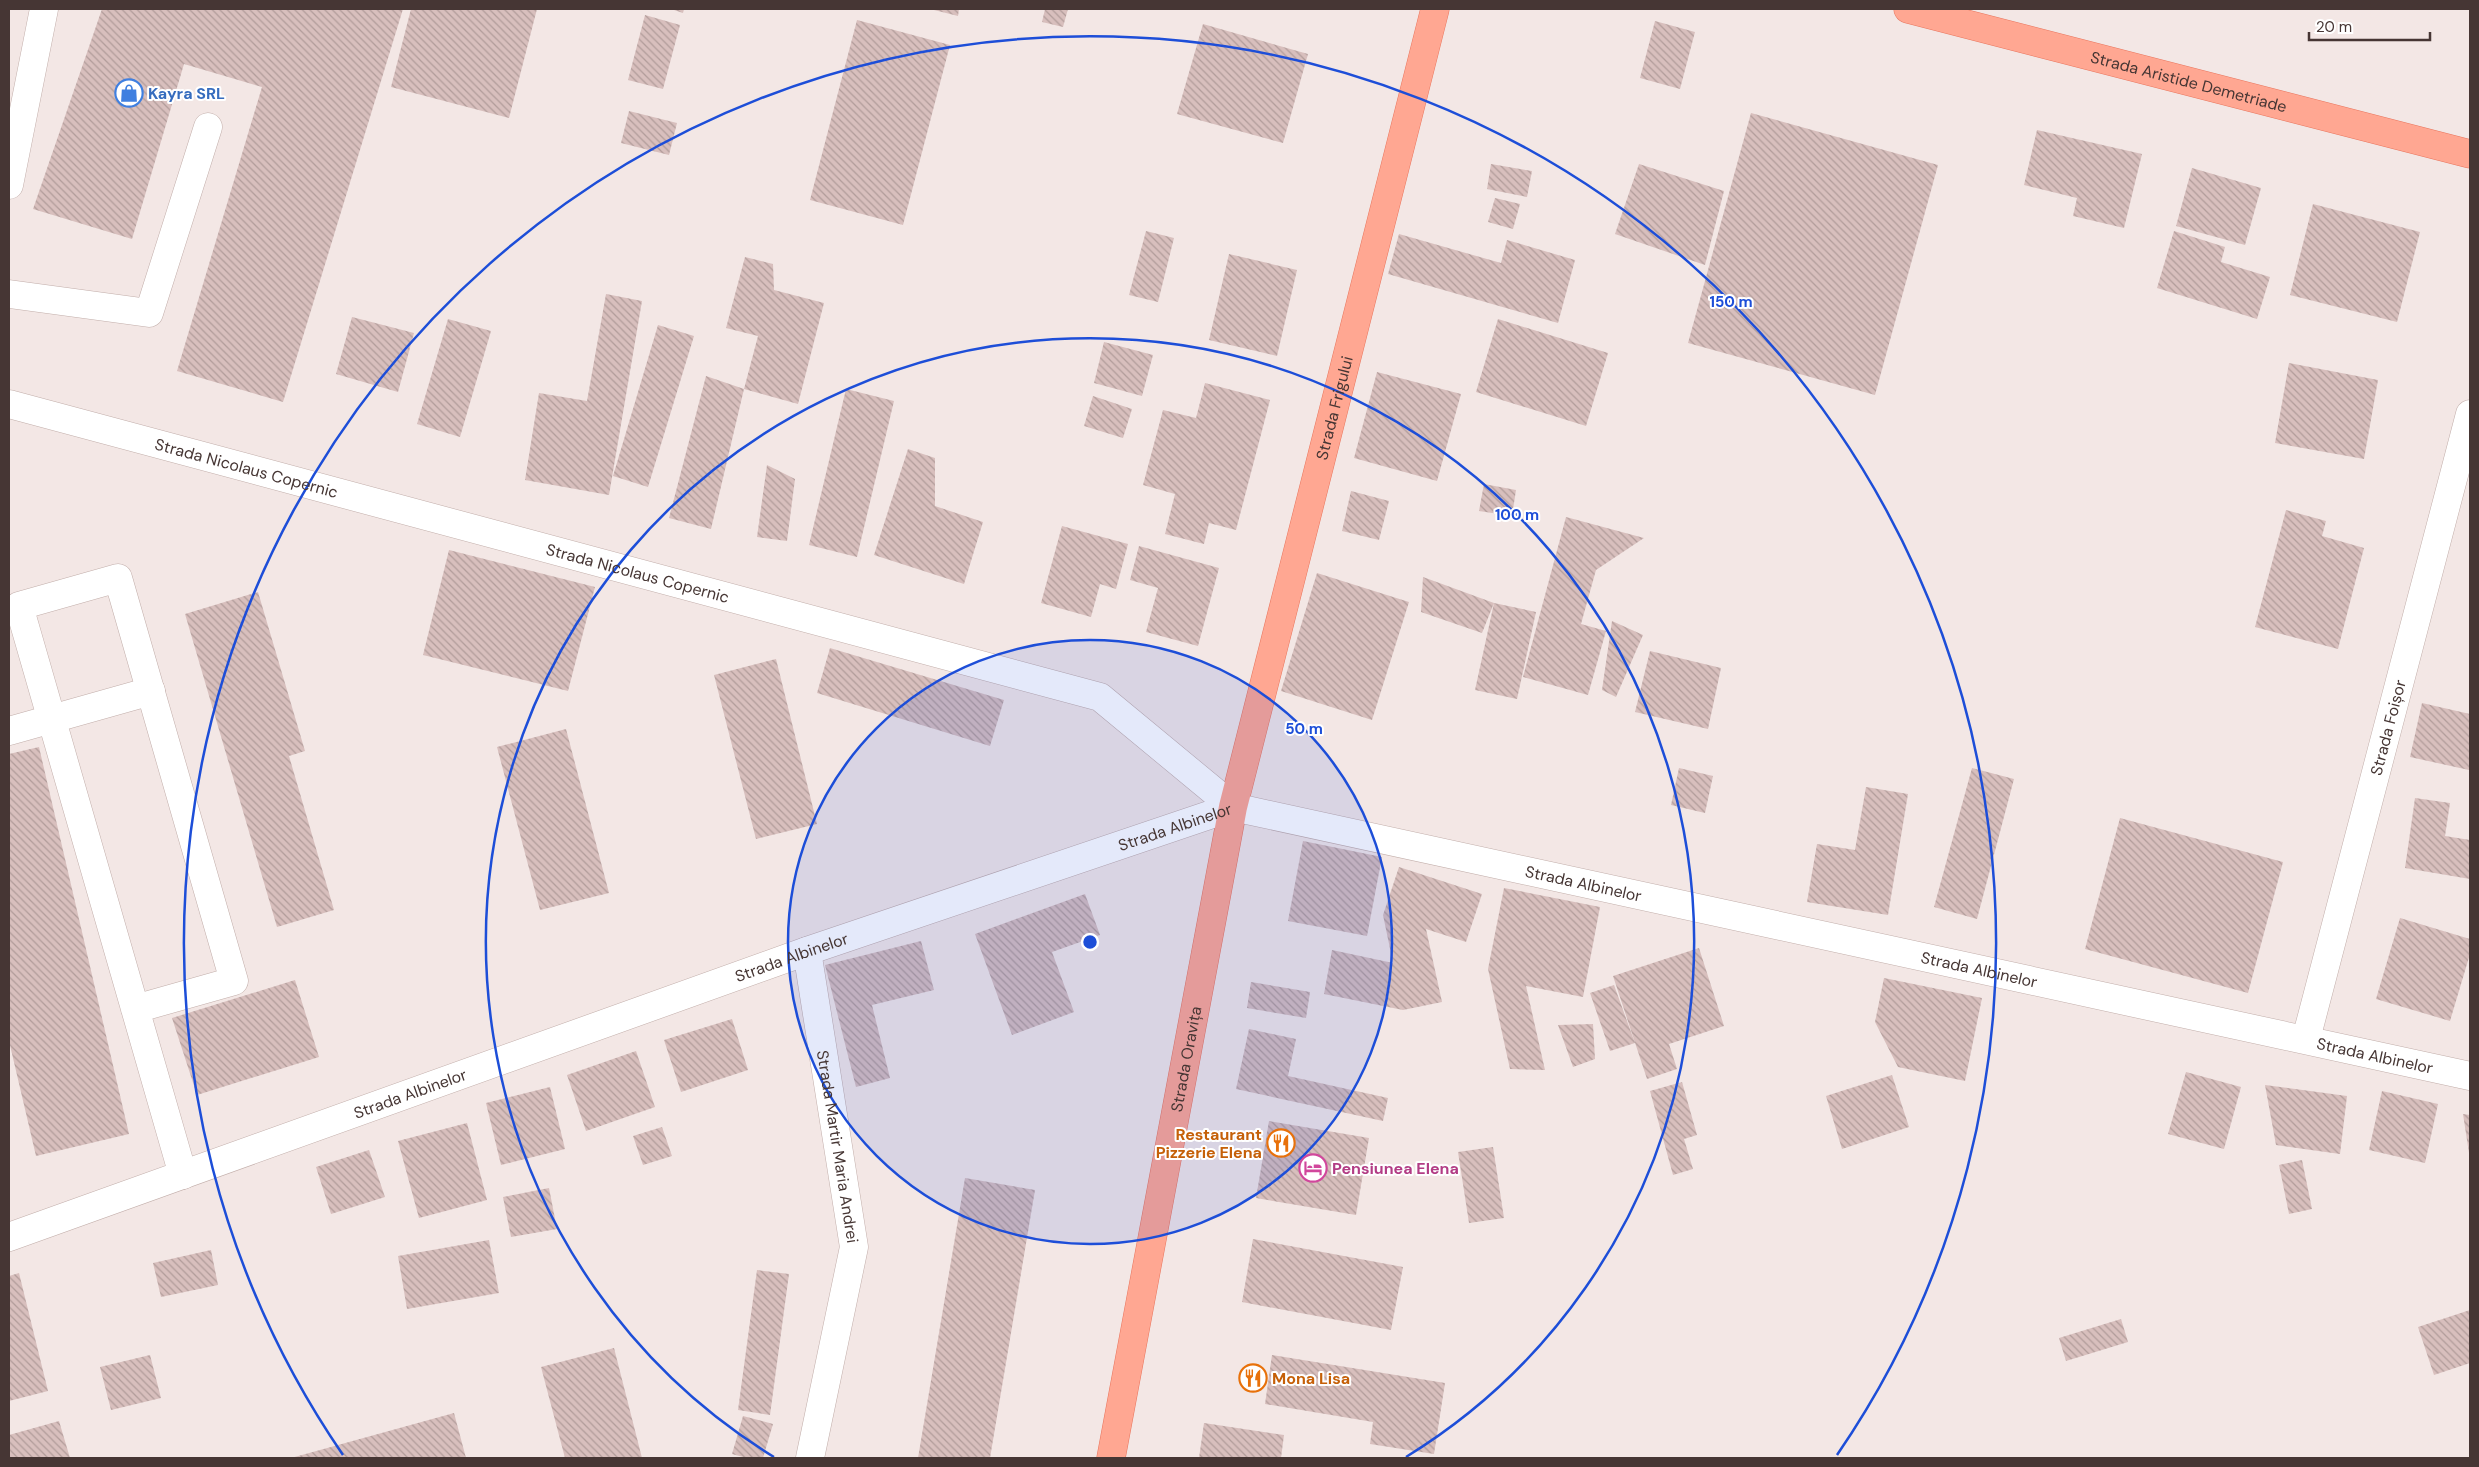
<svg xmlns="http://www.w3.org/2000/svg" width="2479" height="1467" viewBox="0 0 2479 1467" font-family="'DM Sans',sans-serif">
  <style>
    .building { fill: url(#building-back-hatch) }
    .lines { fill: none; stroke-linecap: round; stroke-linejoin: round }
    .minor-casing { stroke: #c2aeaa; stroke-width: 29 }
    .major-casing { stroke: #e8765e; stroke-width: 29 }
    .minor { stroke: #fff; stroke-width: 28 }
    .major { stroke: #ffa792; stroke-width: 28 }
    .ring { fill: none; stroke: #1d4ed8; stroke-width: 2.5 }
    .labels { text-anchor: middle; dominant-baseline: central; stroke-width: 4; stroke-linejoin: round; paint-order: stroke }
    .street-label { font-size: 16px; fill: #463634; stroke: #fff }
    .shop-label { font-size: 16px; font-weight: bold; fill: #366cbe; stroke: #fff; text-anchor: start }
    .food-label { font-size: 16px; font-weight: bold; fill: #c56008; stroke: #fff; text-anchor: end }
    .hotel-label { font-size: 16px; font-weight: bold; fill: #b23c85; stroke: #fff; text-anchor: start }
    .centre { fill: #1d4ed8; stroke: #fff; stroke-width: 2.5 }
    .ring-label { font-size: 15px; text-anchor: middle; font-weight: bold; fill: #1d4ed8; stroke: #fff; stroke-width: 4; stroke-linejoin: round; paint-order: stroke }
  </style>
  <defs>
    <pattern id="building-back-hatch" width="6" height="6" patternUnits="userSpaceOnUse" patternTransform="scale(1.25)"><rect width="6" height="6" fill="#d8bfbd"/><path d="M-1 5l2 2M0 0l6 6M5-1l2 2" fill="none" stroke="#b19c9a"/></pattern>
  </defs>
  <rect width="100%" height="100%" fill="#f3e7e5"/>
  <!-- building -->
  <path class="building" d="M102,9H403L283,402L177,371L262,87L184,64L132,239L33,209Z
    M411,9H537L509,118L391,87Z
    M671,9H684L683,13Z
    M930,9H959L958,16Z
    M1045,9H1068L1063,27L1042,22Z
    M645,15L680,25L663,89L628,80Z
    M857,20L950,45L903,225L810,200Z
    M1655,21L1695,32L1680,89L1640,78Z
    M1203,24L1308,54L1283,143L1177,114Z
    M629,111L677,123L669,155L621,143Z
    M1751,113L1938,165L1875,395L1688,343Z
    M2037,130L2142,154L2124,228L2073,216L2077,198L2024,185Z
    M1491,164L1532,171L1527,197L1487,189Z
    M1639,164L1724,191L1705,265L1615,234Z
    M2192,168L2261,188L2245,245L2176,226Z
    M1495,198L1520,204L1513,229L1488,222Z
    M2313,204L2420,232L2397,322L2290,295Z
    M1146,231L1174,238L1158,302L1129,295Z
    M2174,231L2225,247L2221,262L2270,277L2257,319L2157,288Z
    M1399,234L1501,263L1507,240L1575,260L1558,323L1388,274Z
    M1229,254L1297,270L1277,356L1209,340Z
    M745,257L773,264L774,290L824,303L798,404L744,389L758,336L726,328Z
    M606,294L642,301L609,495L525,480L539,393L587,401Z
    M352,317L414,333L398,392L336,374Z
    M448,319L491,331L460,437L417,424Z
    M1498,319L1608,353L1586,426L1476,392Z
    M658,325L694,336L648,487L613,476Z
    M1104,342L1153,355L1142,396L1094,383Z
    M2289,363L2378,380L2364,459L2275,443Z
    M1377,372L1461,394L1437,481L1354,458Z
    M706,376L744,389L711,529L669,518Z
    M1205,383L1270,400L1236,530L1209,523L1204,544L1165,534L1175,494L1143,485L1163,410L1196,418Z
    M846,389L894,401L857,557L809,545Z
    M1093,396L1132,409L1123,438L1084,426Z
    M908,449L935,458V506L983,522L964,584L874,555Z
    M767,465L795,479L787,541L757,537Z
    M1484,484L1516,490L1512,516L1479,511Z
    M1351,491L1389,501L1379,540L1342,531Z
    M2286,510L2326,521L2322,536L2364,548L2338,649L2255,627Z
    M1566,517L1644,538L1596,570L1581,624L1606,631L1588,695L1523,677Z
    M1062,526L1128,544L1116,589L1100,584L1091,617L1041,603Z
    M1139,546L1219,568L1198,646L1146,632L1158,588L1130,580Z
    M449,550L595,587L568,691L423,655Z
    M1317,573L1409,602L1372,720L1281,691Z
    M1423,577L1494,603L1536,612L1517,699L1475,690L1494,603L1482,633L1421,612Z
    M258,592L305,751L289,756L334,910L277,927L185,614Z
    M1612,621L1643,635L1616,697L1602,690Z
    M830,648L1004,700L990,746L817,693Z
    M1650,651L1721,668L1708,729L1635,712Z
    M776,659L817,824L756,839L714,675Z
    M2422,703L2470,714L2469,770L2410,757Z
    M566,729L609,893L540,910L497,747Z
    M39,747L129,1134L36,1156L9,1041V754Z
    M1679,768L1713,776L1705,813L1671,805Z
    M1972,768L2014,779L1977,919L1934,907Z
    M1866,787L1908,794L1888,915L1807,902L1817,844L1855,850Z
    M2415,798L2450,803L2445,836L2470,840V879L2405,868Z
    M2120,818L2283,862L2248,993L2085,949Z
    M1303,841L1382,857L1367,936L1288,921Z
    M1399,867L1482,894L1466,942L1426,929L1442,1002L1403,1010L1324,994L1332,950L1393,963L1383,915Z
    M1504,888L1600,907L1583,997L1526,986L1545,1070L1510,1069L1488,969Z
    M1085,894L1100,935L1052,952L1074,1012L1012,1035L975,934Z
    M2400,918L2470,939V954L2450,1021L2376,999Z
    M921,941L934,990L872,1005L890,1078L856,1087L825,965Z
    M1699,948L1724,1026L1669,1044L1677,1069L1647,1079L1613,976Z
    M1884,978L1982,998L1965,1081L1898,1067L1875,1022Z
    M295,980L319,1057L197,1095L172,1018Z
    M1251,982L1310,992L1306,1018L1247,1008Z
    M1614,985L1635,1043L1610,1051L1590,993Z
    M732,1019L748,1070L681,1092L664,1040Z
    M1593,1024L1595,1059L1573,1067L1558,1025Z
    M1249,1029L1296,1039L1288,1076L1388,1098L1383,1121L1236,1089Z
    M636,1051L655,1107L586,1131L567,1075Z
    M2186,1072L2241,1087L2224,1149L2168,1134Z
    M1892,1075L1909,1127L1842,1149L1826,1096Z
    M1682,1082L1697,1135L1684,1139L1693,1169L1673,1175L1650,1091Z
    M2265,1085L2347,1096L2340,1154L2276,1145Z
    M550,1087L565,1149L501,1165L486,1103Z
    M2382,1091L2438,1104L2425,1163L2369,1150Z
    M2463,1114L2470,1115V1153H2469Z
    M1269,1121L1369,1138L1356,1215L1256,1198Z
    M467,1123L487,1200L419,1218L398,1141Z
    M662,1127L672,1156L643,1165L633,1136Z
    M1493,1147L1504,1218L1469,1223L1458,1152Z
    M369,1150L385,1197L331,1214L316,1167Z
    M2302,1160L2312,1209L2289,1214L2279,1165Z
    M965,1178L1035,1190L990,1458H918Z
    M549,1188L557,1229L511,1237L503,1197Z
    M1253,1239L1403,1267L1391,1330L1242,1302Z
    M489,1240L499,1293L407,1309L398,1256Z
    M211,1250L218,1285L161,1297L153,1263Z
    M757,1270L789,1274L770,1415L738,1410Z
    M19,1273L48,1391L9,1401V1276Z
    M2470,1310V1363L2434,1375L2418,1327Z
    M2121,1319L2128,1342L2066,1361L2059,1338Z
    M614,1348L642,1458H565L541,1367Z
    M150,1355L161,1398L111,1410L100,1367Z
    M1272,1355L1445,1383L1434,1454L1370,1444L1373,1422L1265,1404Z
    M454,1413L466,1458H291Z
    M743,1416L773,1424L763,1458H747L732,1454Z
    M59,1421L70,1458H9V1435Z
    M1204,1423L1284,1435L1281,1458H1199Z"/>
  <g class="lines">
    <!-- minor casing -->
    <g class="minor-casing">
      <g id="minor">
        <path d="M9,185L44,9"/>
        <path d="M9,294L149,313L208,127"/>
        <path id="s1" d="M9,404L1100,697L1233,807"/>
        <path d="M9,731L151,691"/>
        <path id="s2" d="M807,951L854,1247L810,1458"/>
        <path d="M135,1009L234,981L118,578L19,606L183,1175"/>
        <path id="s3" d="M2306,1039L2470,414"/>
        <path id="s4" d="M9,1237L807,951L1233,807L2470,1076"/>
      </g>
    </g>
    <!-- major casing -->
    <g class="major-casing">
      <g id="major">
        <path id="s5" d="M1908,9L2470,154"/>
        <path id="s6" d="M1111,1458L1233,807L1435,9"/>
      </g>
    </g>
    <!-- minor -->
    <use href="#minor" class="minor"/>
    <!-- major -->
    <use href="#major" class="major"/>
  </g>
  <!-- distance rings -->
  <circle cx="1090" cy="942" r="302" fill="#1d4ed8" fill-opacity=".12"/>
  <g class="ring">
    <circle cx="1090" cy="942" r="302"/>
    <path d="M774 1457A604 604 0 1 1 1406 1457"/>
    <path d="M343 1455A906 906 0 1 1 1837 1455"/>
  </g>
  <!-- icons -->
  <defs>
    <g id="shop-ring" transform="scale(1.4375)"><circle r="9.5" fill="#fff" stroke="#3f7fe0" stroke-width="1.5"/><path d="M-5-2.5h2.3a2.7 3.5 0 0 1 5.4 0H5L5.5 6h-11ZM-1.5-2.5h3a1.5 2.3 0 0 0-3 0Z" fill="#3f7fe0"/></g>
    <g id="restaurant-ring" transform="scale(1.4375)"><circle r="9.5" fill="#fff" stroke="#e8710a" stroke-width="1.5"/><path d="M-5-6h1v4h1v-4h1v4h1v-4h1v5L-1.5 .5V6h-2V.5L-5-1ZM5-6V6H3V1.5H1.5Q1.5-4 5-6Z" fill="#e8710a"/></g>
    <g id="hotel-ring" transform="scale(1.4375)"><circle r="9.5" fill="#fff" stroke="#d1479c" stroke-width="1.5"/><path d="M-6-4.5h1.5V1H6V5H4.5V3h-9V5H-6ZM-4 0a1.8 1.8 0 1 1 3.6 0ZM.5 0V-2.5h3Q6-2.5 6 0Z" fill="#d1479c"/></g>
  </defs>
  <g fill-rule="evenodd">
    <use href="#shop-ring" x="129" y="93"/>
    <use href="#restaurant-ring" x="1281" y="1143"/>
    <use href="#hotel-ring" x="1313" y="1168"/>
    <use href="#restaurant-ring" x="1253" y="1378"/>
  </g>
  <g class="labels">
    <!-- street labels -->
    <g class="street-label">
      <text stroke="none"><textPath href="#s5" startOffset="290">Strada Aristide Demetriade</textPath></text>
      <text stroke="none"><textPath href="#s6" startOffset="1074">Strada Frigului</textPath></text>
      <text stroke="none"><textPath href="#s1" startOffset="246">Strada Nicolaus Copernic</textPath></text>
      <text stroke="none"><textPath href="#s1" startOffset="651">Strada Nicolaus Copernic</textPath></text>
      <text stroke="none"><textPath href="#s3" startOffset="322">Strada Foișor</textPath></text>
      <text stroke="none"><textPath href="#s4" startOffset="1236">Strada Albinelor</textPath></text>
      <text stroke="none"><textPath href="#s4" startOffset="1656">Strada Albinelor</textPath></text>
      <text stroke="none"><textPath href="#s4" startOffset="831">Strada Albinelor</textPath></text>
      <text stroke="none"><textPath href="#s4" startOffset="2061">Strada Albinelor</textPath></text>
      <text stroke="none"><textPath href="#s4" startOffset="2466">Strada Albinelor</textPath></text>
      <text stroke="none"><textPath href="#s6" startOffset="406">Strada Oravița</textPath></text>
      <text stroke="none"><textPath href="#s4" startOffset="426">Strada Albinelor</textPath></text>
      <text stroke="none"><textPath href="#s2" startOffset="198">Strada Martir Maria Andrei</textPath></text>
    </g>
    <!-- shop labels -->
    <g class="shop-label">
      <text x="148" y="93">Kayra SRL</text>
    </g>
    <!-- food labels -->
    <g class="food-label">
      <text x="1262" y="1134">Restaurant<tspan x="1262" dy="18">Pizzerie Elena</tspan></text>
      <text x="1272" y="1378" text-anchor="start">Mona Lisa</text>
    </g>
    <!-- hotel labels -->
    <g class="hotel-label">
      <text x="1332" y="1168">Pensiunea Elena</text>
    </g>
  </g>
  <circle cx="1090" cy="942" r="8" class="centre"/>
  <g class="ring-label">
    <text x="1731" y="307">150 m</text>
    <text x="1517" y="520">100 m</text>
    <text x="1304" y="734">50 m</text>
  </g>
  <!-- border -->
  <rect width="2479" height="1467" fill="none" stroke="#463634" stroke-width="20"/>
  <!-- scale -->
  <path d="M2309 32v8h121v-8" fill="none" stroke="#463634" stroke-width="2.5"/>
  <text x="2316" y="32" font-size="15" fill="#463634" stroke="#ffffff" stroke-width="4" paint-order="stroke">20 m</text>
</svg>
